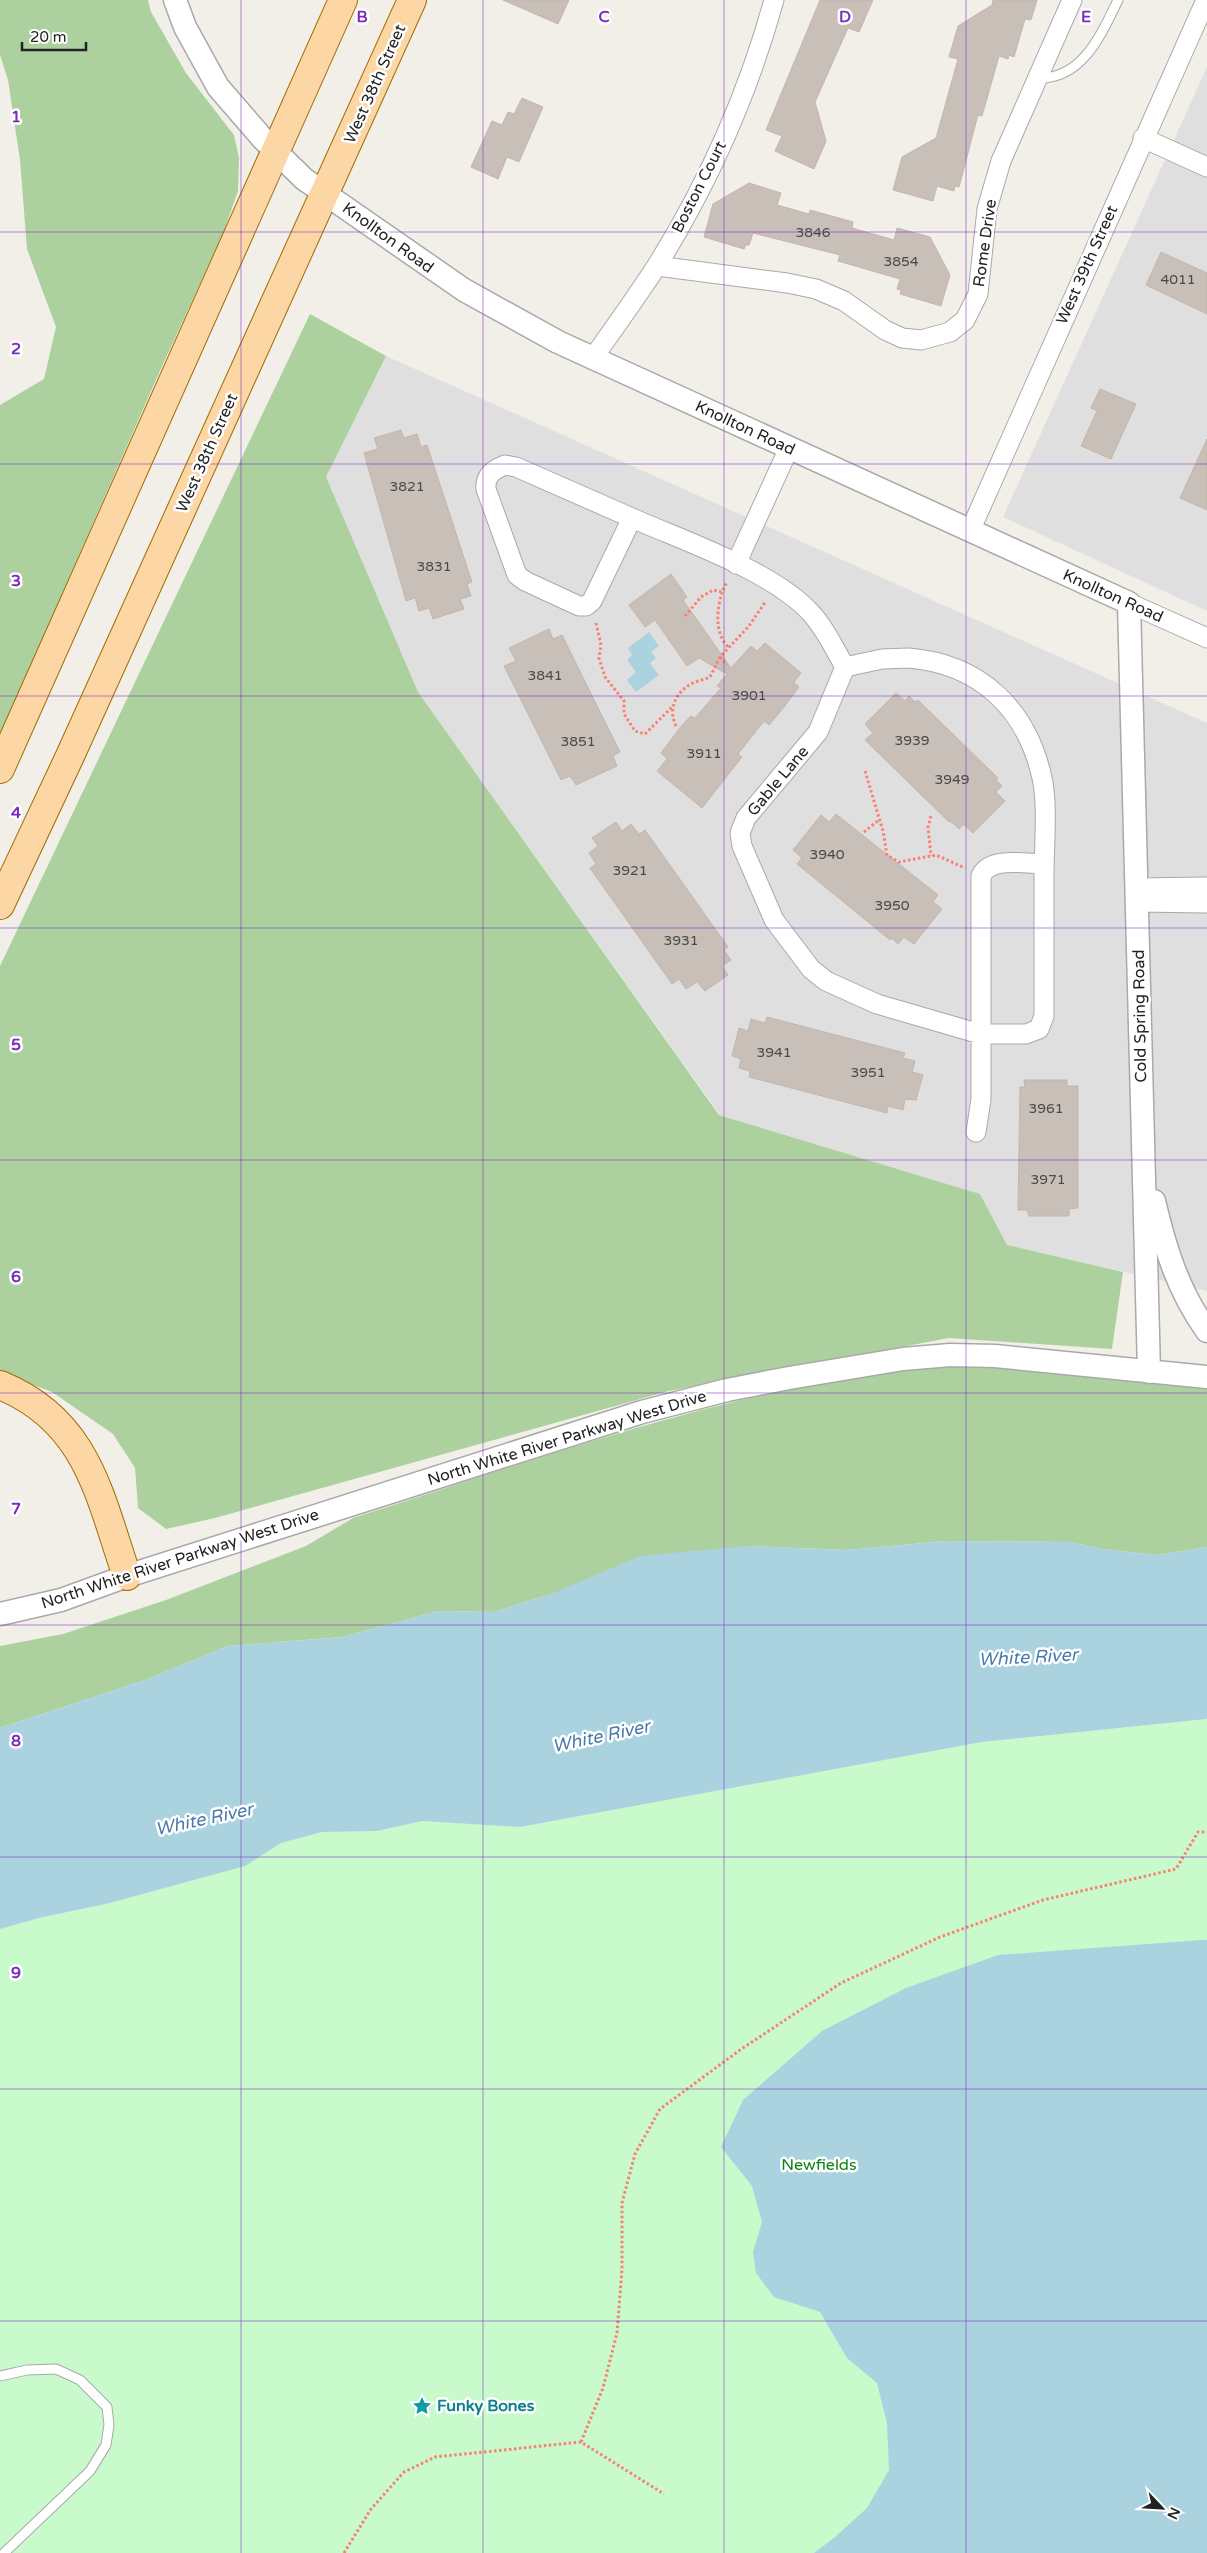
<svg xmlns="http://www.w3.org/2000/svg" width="1207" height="2553" viewBox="0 0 1207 2553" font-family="'Varela Round',sans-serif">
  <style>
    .residential { fill: #e0dfdf }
    .forest { fill: #add19e }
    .park { fill: #c8facc }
    .water { fill: #aad3df }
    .building { fill: #c7bfb8; stroke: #c4b6ab }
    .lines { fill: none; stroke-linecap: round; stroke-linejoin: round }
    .service-casing { stroke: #a9a9a9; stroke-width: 11 }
    .minor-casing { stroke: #a9a9a9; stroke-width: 21 }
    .tertiary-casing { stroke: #a9a9a9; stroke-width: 25 }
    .primary-casing { stroke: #a06b00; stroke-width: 30 }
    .path { stroke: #fa8072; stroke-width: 3; stroke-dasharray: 2.5 2.5; stroke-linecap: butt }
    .service { stroke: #fff; stroke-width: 9 }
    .minor { stroke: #fff; stroke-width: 19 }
    .tertiary { stroke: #fff; stroke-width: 22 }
    .primary { stroke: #fcd6a4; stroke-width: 28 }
    .grid { fill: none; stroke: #7b2cbf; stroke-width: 1; stroke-opacity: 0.55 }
    .labels { text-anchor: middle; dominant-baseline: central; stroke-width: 5; stroke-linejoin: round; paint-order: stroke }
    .number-label { font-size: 14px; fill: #4b4948 }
    .street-label { font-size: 16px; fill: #222; stroke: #fff }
    .park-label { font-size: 16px; fill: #0c8416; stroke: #fff }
    .culture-label { font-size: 16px; font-weight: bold; fill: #0d838f; stroke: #fff; text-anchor: start }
    .water-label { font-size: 18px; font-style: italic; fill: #4a7aab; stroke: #fff }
    .grid-label { font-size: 16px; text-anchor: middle; font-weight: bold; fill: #7b2cbf; stroke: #fff; stroke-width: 5; stroke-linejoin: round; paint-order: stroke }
  </style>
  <rect width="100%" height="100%" fill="#f2efe9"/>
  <!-- residential -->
  <path class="residential" d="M1207,67V611L1003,517Z
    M386,356L1207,723V1291L1007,1245L980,1194L720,1115L418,692L325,477Z"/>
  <!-- forest -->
  <path class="forest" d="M0,0H148L151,12L186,73L234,135L239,158L238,191L224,231L159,373L0,735V405L44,379L56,327L27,249L20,160L8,80L0,55Z
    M310,314L386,356L326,477L418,692L719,1115L980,1194L1007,1245L1123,1272L1112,1349L949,1338L669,1391L215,1518L166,1529L138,1508L135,1468L113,1434L52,1392L0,1373V966Z
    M948,1365L1025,1369L1207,1387V1547L1157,1555L1102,1549L1070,1542L947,1541L845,1550L748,1546L551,1594L494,1612L439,1611L342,1637L228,1646L145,1680L0,1728V1646L63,1634L166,1600L306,1546L353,1518C497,1472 642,1420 791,1389C843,1378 895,1371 948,1365Z"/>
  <!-- park -->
  <path class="park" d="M1207,1719V2553H0V1929L39,1918L110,1903L244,1866L281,1843L322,1832L377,1831L422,1821L520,1827L982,1742Z"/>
  <!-- water -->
  <path class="water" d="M649,632L659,646L651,652L656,658L650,663L659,675L636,692L627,680L636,672L627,660L632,655L628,648Z
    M947,1541L1070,1542L1102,1549L1157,1555L1207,1547V1719L982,1742L520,1827L422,1821L377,1831L322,1832L281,1843L245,1866L110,1903L39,1918L0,1929V1728L145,1680L228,1646L342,1637L439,1611L494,1612L551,1594L640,1556L748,1546L845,1550Z
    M1201,1940H1207V2553H814L835,2537L867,2508L889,2470L887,2423L877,2383L847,2358L820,2312L774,2297L756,2273L753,2252L762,2222L752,2186L721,2147L743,2100L822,2031L906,1988L998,1955Z"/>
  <!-- building -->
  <path class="building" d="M503,0H569L558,24Z
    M820,0H873L859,32L848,28L815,102L826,141L814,169L775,151L782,136L766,130Z
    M993,0H1037L1031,20L1025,19L1014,57L1009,55L1008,59L999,56L982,116L978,115L959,187L955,186L954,191L937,186L933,201L893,190L902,157L936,138L958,59L949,57L958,26L992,5Z
    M522,98L543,107L519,162L507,157L498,179L471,167L492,121L502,125L508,112L514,114Z
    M749,183L781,193L777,205L809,214L810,210L853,222L852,228L894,240L897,228L930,237L950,275L941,306L900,294L901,290L897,289L900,279L838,261L840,255L753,233L749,245H746L744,249L704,237L713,204Z
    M1161,252L1207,273V314L1146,285Z
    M1100,389L1136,404L1111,459L1081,446L1097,411L1091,408Z
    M401,430L404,438L417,434L421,447L427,445L472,582L467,584L471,596L460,599L464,609L433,619L429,608L419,611L415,598L406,601L364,453L378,449L374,438Z
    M1207,439V510L1180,498Z
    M671,574L687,597L683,600L731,668L751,646L757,651L765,643L801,673L794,682L799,687L784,707L769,725L764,721L738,754L742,757L702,808L657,771L667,759L661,753L683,724L691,716L695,718L721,688L717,686L727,674L699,658L687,666L655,620L645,627L629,605Z
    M549,629L553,639L562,635L620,752L613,756L617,766L576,785L570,776L561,780L504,666L516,661L509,648Z
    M896,693L905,701L909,696L915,702L918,700L998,778L996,780L1002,786L996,792L1005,801L973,833L963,824L959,829L950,821L949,822L865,740L873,733L865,724Z
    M836,814L938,895L933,902L942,909L914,944L904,937L898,944L892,938L890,940L797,864L802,858L793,850L821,815L829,822Z
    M616,822L622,831L631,824L639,834L645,830L728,947L724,950L731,960L722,966L728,975L705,991L697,982L686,989L679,979L672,984L590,868L596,864L589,853L598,846L592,838Z
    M767,1017L905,1053L903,1058L915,1061L912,1072L923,1075L916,1100L905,1099L903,1110L888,1106L887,1113L749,1077L750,1071L739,1068L741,1059L732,1056L739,1028L748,1031L751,1019L765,1023Z
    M1024,1080H1067V1086H1078V1208L1069,1209V1216H1029L1027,1210H1018L1020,1087H1025Z"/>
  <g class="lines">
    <!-- service casing -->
    <g class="service-casing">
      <path id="service" d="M1037,78C1082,80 1101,35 1118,0
        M0,2376L27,2370L56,2369L80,2380L107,2407L109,2425L106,2445L90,2471L4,2553"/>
    </g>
    <!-- minor casing -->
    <g class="minor-casing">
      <path id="minor" d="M1143,138L1207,167
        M657,266L787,283L816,289L844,301L885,330L902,338L921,340L950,332L965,320L978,294L987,209L1001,161L1072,0
        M593,358C614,328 636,298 656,267C708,184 748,94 774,0
        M505,465L516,467L632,518L592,601L586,606H579L525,581L517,575L486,489C485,475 493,470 505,465Z
        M632,518C684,541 772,571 810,612C825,628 834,648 845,667
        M970,531L1206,0
        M736,564L789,448
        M1129,603L1207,638
        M909,658C980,664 1027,709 1042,778C1048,804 1044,847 1044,876C1044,923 1044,969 1044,1016L1039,1029L1026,1034H980L877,1004L826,981L811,969L774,920L742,846L740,833L746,818L818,732L845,667L882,659Z
        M1136,888L1207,887
        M1137,902L1207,903
        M976,1132L981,1099V876C990,856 1026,864 1044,864"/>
    </g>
    <!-- tertiary casing -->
    <g class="tertiary-casing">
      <path id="tertiary" d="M175,0L185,27L218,87L263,139L304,179L464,290L558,342L1129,603L1149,1372
        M1154,1201C1165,1248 1178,1291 1207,1331
        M0,1614L61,1600L127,1576L642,1412L727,1390L789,1378L903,1359L950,1355L995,1356L1207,1377"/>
    </g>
    <!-- primary casing -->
    <g class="primary-casing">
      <path id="primary" d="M0,769L343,0
        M0,905L70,756L412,0
        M0,1385C88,1421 99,1495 127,1576"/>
    </g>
    <!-- path -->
    <path class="path" d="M722,592C717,610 714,632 728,647
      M685,616L701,597L713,590L722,592L727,582
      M596,623L601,645L599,658L605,677L624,701V714L635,731L645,734L672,707
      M720,657L727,665
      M676,726C668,710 675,693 691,684C696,681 704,680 710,677L720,657L749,626L766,601
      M865,771L883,831L887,855L899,862L936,855L965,868
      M931,816L928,827L931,856
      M864,832L879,820
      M581,2442L603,2388L617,2333L622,2269V2203L635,2154L660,2109L740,2050L841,1983L940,1937L1043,1900L1176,1869L1198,1832H1207
      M344,2553L371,2509L404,2472L435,2457L581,2442L664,2494"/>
    <!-- service -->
    <use href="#service" class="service"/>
    <!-- minor -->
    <use href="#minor" class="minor"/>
    <!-- tertiary -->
    <use href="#tertiary" class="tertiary"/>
    <!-- primary -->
    <use href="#primary" class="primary"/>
  </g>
  <!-- grid -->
  <path class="grid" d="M241,0V2553M483,0V2553M724,0V2553M966,0V2553M0,232H1207M0,464H1207M0,696H1207M0,928H1207M0,1160H1207M0,1393H1207M0,1625H1207M0,1857H1207M0,2089H1207M0,2321H1207"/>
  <!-- icons -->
  <defs>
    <g id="sight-bare" transform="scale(1.5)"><path d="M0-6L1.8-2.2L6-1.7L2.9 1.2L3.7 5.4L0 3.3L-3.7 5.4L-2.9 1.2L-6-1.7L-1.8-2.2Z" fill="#0f9aa8" stroke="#fff" stroke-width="2.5" paint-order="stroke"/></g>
  </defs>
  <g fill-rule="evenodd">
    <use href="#sight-bare" x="422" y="2406"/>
  </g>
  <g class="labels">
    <!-- number labels -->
    <g class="number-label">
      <text x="813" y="232">3846</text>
      <text x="901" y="261">3854</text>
      <text x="1178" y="279">4011</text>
      <text x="407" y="486">3821</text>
      <text x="434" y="566">3831</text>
      <text x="545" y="675">3841</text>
      <text x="749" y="695">3901</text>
      <text x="912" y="740">3939</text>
      <text x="578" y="741">3851</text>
      <text x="704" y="753">3911</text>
      <text x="952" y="779">3949</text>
      <text x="827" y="854">3940</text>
      <text x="630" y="870">3921</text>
      <text x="892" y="905">3950</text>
      <text x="681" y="940">3931</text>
      <text x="774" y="1052">3941</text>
      <text x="868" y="1072">3951</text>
      <text x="1046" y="1108">3961</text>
      <text x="1048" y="1179">3971</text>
    </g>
    <!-- street labels -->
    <g class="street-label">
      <text transform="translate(375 84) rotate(-66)">West 38th Street</text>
      <text transform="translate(699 187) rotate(-63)">Boston Court</text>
      <text transform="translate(388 238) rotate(36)">Knollton Road</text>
      <text transform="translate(985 243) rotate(-82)">Rome Drive</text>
      <text transform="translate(1087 265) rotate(-66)">West 39th Street</text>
      <text transform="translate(745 428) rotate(25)">Knollton Road</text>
      <text transform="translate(207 453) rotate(-66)">West 38th Street</text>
      <text transform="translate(1113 596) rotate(24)">Knollton Road</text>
      <text transform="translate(778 781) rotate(-50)">Gable Lane</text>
      <text transform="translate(1140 1016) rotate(-91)">Cold Spring Road</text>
      <text transform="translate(567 1438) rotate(-17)">North White River Parkway West Drive</text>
      <text transform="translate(180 1559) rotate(-18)">North White River Parkway West Drive</text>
    </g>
    <!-- park labels -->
    <g class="park-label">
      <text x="819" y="2165">Newfields</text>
    </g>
    <!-- culture labels -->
    <g class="culture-label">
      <text x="437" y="2406">Funky Bones</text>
    </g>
    <!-- water labels -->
    <g class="water-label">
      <text transform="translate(1028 1657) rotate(-3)">White River</text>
      <text transform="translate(601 1736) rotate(-12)">White River</text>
      <text transform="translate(204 1819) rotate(-12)">White River</text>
    </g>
  </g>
  <g class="grid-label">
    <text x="362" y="22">B</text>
    <text x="604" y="22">C</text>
    <text x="845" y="22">D</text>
    <text x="1086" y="22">E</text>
    <text x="16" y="122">1</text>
    <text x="16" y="354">2</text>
    <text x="16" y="586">3</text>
    <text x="16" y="818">4</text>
    <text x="16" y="1050">5</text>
    <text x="16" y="1282">6</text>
    <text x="16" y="1514">7</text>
    <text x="16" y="1746">8</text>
    <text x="16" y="1978">9</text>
  </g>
  <!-- north arrow -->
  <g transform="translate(1162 2508) rotate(115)" stroke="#ffffff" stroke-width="4" paint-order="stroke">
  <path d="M0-4L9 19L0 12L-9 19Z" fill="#222222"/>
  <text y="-8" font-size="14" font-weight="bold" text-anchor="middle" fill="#222222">N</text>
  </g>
  <!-- scale -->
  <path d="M22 42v8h64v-8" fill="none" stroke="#222222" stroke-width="2.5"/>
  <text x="30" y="42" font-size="15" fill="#222222" stroke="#ffffff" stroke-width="4" paint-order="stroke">20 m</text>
</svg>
